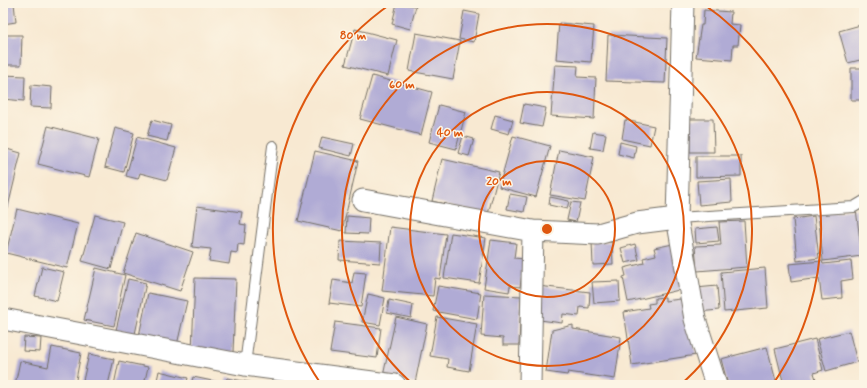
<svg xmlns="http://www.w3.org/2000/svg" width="867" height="388" viewBox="0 0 867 388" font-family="Mynerve,sans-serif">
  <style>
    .building { fill: #b0abd5 }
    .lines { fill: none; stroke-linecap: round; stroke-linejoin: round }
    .lane-casing { stroke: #736e65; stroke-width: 12 }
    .street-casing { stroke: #736e65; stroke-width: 23 }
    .lane { stroke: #fff; stroke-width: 10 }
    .street { stroke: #fff; stroke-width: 21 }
    .ring { fill: none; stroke: #df570e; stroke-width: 2 }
    .centre { fill: #df570e; stroke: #fcf5e5; stroke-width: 2 }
    .ring-label { font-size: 12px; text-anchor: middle; font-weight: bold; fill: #df570e; stroke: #fcf5e5; stroke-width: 3; stroke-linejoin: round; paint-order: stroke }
  </style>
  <rect width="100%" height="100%" fill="#fcf5e5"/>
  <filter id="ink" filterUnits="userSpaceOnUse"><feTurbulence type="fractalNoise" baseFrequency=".025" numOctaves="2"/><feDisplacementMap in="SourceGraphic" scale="8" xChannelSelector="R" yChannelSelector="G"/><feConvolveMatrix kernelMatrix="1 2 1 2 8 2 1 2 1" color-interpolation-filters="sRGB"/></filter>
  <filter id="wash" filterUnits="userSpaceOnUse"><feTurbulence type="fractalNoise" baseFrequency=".012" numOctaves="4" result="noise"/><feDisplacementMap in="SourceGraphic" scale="16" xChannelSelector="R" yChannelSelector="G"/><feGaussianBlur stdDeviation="0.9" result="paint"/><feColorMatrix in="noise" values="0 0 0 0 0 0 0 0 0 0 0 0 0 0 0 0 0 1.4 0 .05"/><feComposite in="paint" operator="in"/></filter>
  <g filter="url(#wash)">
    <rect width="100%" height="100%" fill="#f8e9d2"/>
    <g id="blocks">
      <!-- building -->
      <path class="building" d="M3,3H14L16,22L3,24Z
        M397,3L416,6L410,29L392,24Z
        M704,10L731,12L730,24L740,25L738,45H733L732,60L696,57L701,25H703Z
        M464,11L479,14L474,42L459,39Z
        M559,23L594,26L591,62L556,59Z
        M864,24V59L848,63L839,31Z
        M355,29L397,40L388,76L345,65Z
        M416,33L460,41L453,79L409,71Z
        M3,35H22L21,65H3Z
        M608,35L667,38L665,83L606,81Z
        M555,65L578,66L577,77L596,78L594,119L551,116Z
        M851,68H864V100H851Z
        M3,75L25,76L24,101L3,99Z
        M372,76L432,92L421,135L360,119Z
        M31,85L52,87L51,108L30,107Z
        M524,104L546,108L542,127L520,123Z
        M439,105L466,112L456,149L429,142Z
        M495,115L513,120L509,134L491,129Z
        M690,119H713L714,152H690Z
        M152,120L171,125L167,141L147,136Z
        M625,120L654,126L650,145L622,139Z
        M48,126L99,139L89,177L38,164Z
        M115,128L134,133L124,172L105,167Z
        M593,132L606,134L603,150L590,148Z
        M463,136L474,139L469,156L458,153Z
        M513,136L550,146L536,197L499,187Z
        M137,137L176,148L167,180L140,173L138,179L126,176Z
        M322,137L354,144L351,156L319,148Z
        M620,142L636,146L634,158L618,154Z
        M3,148L21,153L8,207L3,206Z
        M559,150L594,157L585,201L550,195Z
        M315,151L358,161L342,231L298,221Z
        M696,156H741V176L696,177Z
        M442,159L499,172L488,214L432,201Z
        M731,179L732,202L699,205L697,181Z
        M510,194L527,197L524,212L507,209Z
        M550,197L569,201L567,209L549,205Z
        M571,202L580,203L576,222L567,220Z
        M197,206L242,212L240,224L246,225L244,245L238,244L237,253L231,252L229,264L209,261L211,249L192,247Z
        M17,209L78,224L67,268L6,253Z
        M856,209L862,256L823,261L818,214Z
        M95,215L123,222L111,269L82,261Z
        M347,216L369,218L368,234L346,233Z
        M814,216L819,258L797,261L793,219Z
        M744,221L747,267L697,271L695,246L721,245L719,222Z
        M390,227L446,234L440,279L435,278L433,296L382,291Z
        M717,227L719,241L696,243L695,229Z
        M136,233L193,252L180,291L123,273Z
        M451,233L486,238L479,283L444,278Z
        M491,240L516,243L514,258L524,259L520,287L510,286L509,292L484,288Z
        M340,241L381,243L380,263L339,260Z
        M592,242H612L613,264L593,265Z
        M635,244L639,260L625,263L621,248Z
        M673,244L683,289L628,302L623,277L626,276L624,268L644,263L643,258L656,255L654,248Z
        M822,261L823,264L851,261L853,279L841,281L842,298L822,300L819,278L791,282L789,264Z
        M42,267L64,272L57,301L35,296Z
        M96,268L125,275L114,326L84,320Z
        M765,268L768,308L724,312L721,272Z
        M354,272L366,273L361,307L329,303L333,280L352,283Z
        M195,278L236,279L233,352L192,351Z
        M128,279L146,283L135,334L116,330Z
        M619,281L620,301L594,303L592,282Z
        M438,286L481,293L477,319L433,311Z
        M538,286L590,292L589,308L580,307L579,316L563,314L562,323L540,320Z
        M717,286L719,310L698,312L696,288Z
        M148,293L187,301L177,345L139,336Z
        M368,294L385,298L380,325L362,322Z
        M484,294L521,296L519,345H503V338L481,336Z
        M665,297V301L688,298L696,355L632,365L624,312L649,308L648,304L655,303V298Z
        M389,300L413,305L411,318L387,313Z
        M396,317L427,324L415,383L383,376Z
        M437,317L477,324L469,371L447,367L448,359L430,356Z
        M335,322L381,328L377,358L330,352Z
        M573,325V329L621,337L615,379L568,372L567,375L546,372L552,330Z
        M849,331L857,362L826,371L817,339Z
        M24,337L41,338L40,352L23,351Z
        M815,339L823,370L814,373L818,385H784L775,349Z
        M52,347L81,353L75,385H15L20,361L48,367Z
        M767,347L777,385H728L721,359Z
        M89,354L114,359L108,385H82Z
        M119,361L148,367L144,385H114Z
        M159,371L188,378L186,385H156Z
        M193,377L222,383V385H191Z
        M227,378L254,383V385H225Z"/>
    </g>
  </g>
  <g filter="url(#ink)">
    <use href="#blocks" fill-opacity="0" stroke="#736e65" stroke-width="1"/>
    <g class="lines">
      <!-- lane casing -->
      <g class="lane-casing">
        <path id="lane" d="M677,218L854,207L864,201
          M245,365L273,146"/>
      </g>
      <!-- street casing -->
      <g class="street-casing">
        <path id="street" d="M363,200L533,231L598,234L637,223L677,218L683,3
          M677,218L695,319L716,385
          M3,319L245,365L395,385
          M530,385L533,231"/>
      </g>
      <!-- lane -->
      <use href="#lane" class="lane"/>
      <!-- street -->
      <use href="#street" class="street"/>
    </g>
  </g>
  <!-- distance rings -->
  <g class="ring">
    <circle cx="547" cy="229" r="68"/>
    <circle cx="547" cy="229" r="137"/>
    <path d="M414 385A205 205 0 1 1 680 385"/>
    <path d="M321 384A274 274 0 0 1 392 3M702 3A274 274 0 0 1 773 384"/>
  </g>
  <circle cx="547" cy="229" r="6" class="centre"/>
  <g class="ring-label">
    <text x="353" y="39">80 m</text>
    <text x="402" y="88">60 m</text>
    <text x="450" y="136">40 m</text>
    <text x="499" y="185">20 m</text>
  </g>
  <!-- margin -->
  <rect width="867" height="388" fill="none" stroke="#fcf5e5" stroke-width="16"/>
</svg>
